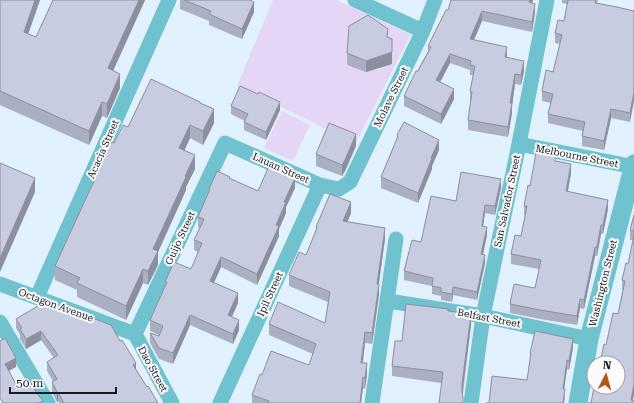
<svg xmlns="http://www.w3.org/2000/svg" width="634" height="403" viewBox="0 0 634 403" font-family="'Roboto Serif',serif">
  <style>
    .green { fill: #e5d6f5 }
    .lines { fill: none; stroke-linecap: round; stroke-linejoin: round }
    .minor { stroke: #71c2cf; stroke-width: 15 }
    .tertiary { stroke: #71c2cf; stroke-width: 19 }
    .wall { fill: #abafc2 }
    .shaded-wall { fill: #8b8f9e }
    .building { fill: #c7cce1; stroke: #8b8f9e }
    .labels { text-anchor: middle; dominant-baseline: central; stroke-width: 4; stroke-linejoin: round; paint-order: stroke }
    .street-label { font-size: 10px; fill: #151b21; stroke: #fbfbfb }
  </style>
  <rect width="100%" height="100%" fill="#e1f1fd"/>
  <!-- green -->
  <path class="green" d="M273,0H337L347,5L411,34L356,143L237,86Z
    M282,111L310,125L293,161L264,148Z"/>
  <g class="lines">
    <!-- minor -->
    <path class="minor" d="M355,0L423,31
      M519,144L634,167
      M0,284L135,334
      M37,297L169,0
      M388,301L483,316L589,339
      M0,322L48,403
      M135,334L225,143L320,185L339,189L350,182L423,31L435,0
      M135,334L172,403
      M220,403L320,185
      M372,403L396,239
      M471,403L483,316L519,144L547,0"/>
    <!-- tertiary -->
    <path class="tertiary" d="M578,403L589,339L634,164"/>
  </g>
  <!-- wall -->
  <path class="wall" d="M0,0H40L28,34L36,37L53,0H145L113,71L120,88L107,118L102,116L89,145L0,105Z
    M180,0H250L254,12L242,39L209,25V21L180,9Z
    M451,0H533L532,3L535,13L532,32L482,21L474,40L507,56V58L524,71L521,85L515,84L512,106V113L508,137L468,130V120L471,101H470V91L473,75H470V70L450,63L440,82L454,99L441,124L404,106V96L428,51V46L448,10Z
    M562,0H598L597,3L634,11L630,122L611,118L604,150L582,146V136L583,131L548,123V114L551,103L542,101V91L553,72L560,44L555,43V33L564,21L567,4L562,3Z
    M388,38L392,39V64L366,72L347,65V53Z
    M200,103L214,123L203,145L190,138L184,151L195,169L186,187V190L158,252V265L148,285L143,283L126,320L77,297V290L55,280V266L114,143L128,127Z
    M231,106L280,110L266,140L244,130V122L245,121L231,114Z
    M397,135L439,150L432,166V169L418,203L381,188V177L397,139Z
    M356,146L345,171L342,176L316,166V154Z
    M556,161L571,173L568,191L608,209L603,234H601L597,256H595L584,309L580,308L577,325L540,319L510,313V304L535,288L539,269L511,264V254L521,236L525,215H524V206L530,186Z
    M230,179L258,191L295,188L286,207V213L279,229V236L257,285L221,267L214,283L238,303L232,317L239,330L233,344L190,325L173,364L159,359L150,343V333L159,336V335L150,331V320L165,287V282L191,269L198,252L194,250V240L200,228L198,227V217L209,191V189Z
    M501,188L495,215L485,213L483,226L487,235L483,255L485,263L477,300L453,295L452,302L441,300V296L432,294V286L404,280V271L456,201Z
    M351,213L347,222L385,239L379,284V295L372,344L365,343L363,363L367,375L365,389L363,388L361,403H252V395L262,375L309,365L313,354L269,335V324L325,323L328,302L289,286V275L306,255L316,231V227Z
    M634,215V394L633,401L591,403L606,345L618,314L623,290H622V280L628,264L633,240H630V230Z
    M51,309L136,369L147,387L158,403H59L58,401L57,402L52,392V382L53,381L47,371V362L54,358L41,340L26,349L20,339V335L16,328V319Z
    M448,311L471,325L463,394V403L441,383L392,376V366L402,341Z
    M573,348L569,370L567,369L564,389L565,398L564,403H486H489L527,380L530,358V353Z"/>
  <!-- shaded-wall -->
  <path class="shaded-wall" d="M35,0H40L24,46V32Z
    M139,0H145L108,82V68Z
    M530,0H533L529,12V2Z
    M254,2V12L242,39V29Z
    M535,4V13L532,32V22Z
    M482,11V21L470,49V39Z
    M507,47V56L505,67V57Z
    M392,52V64L366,72V61Z
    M450,54V63L436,90V80Z
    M524,61V71L521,85V75Z
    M120,74V88L107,118V104Z
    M515,74V84L512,106V113L508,137V127L510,103Z
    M454,89V99L441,124V114Z
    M634,92V101L630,122V113Z
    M102,102V116L89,145V131Z
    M280,102V110L266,140V132Z
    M214,109V123L203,145V131Z
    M611,109V118L604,150V141Z
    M190,125V138L179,162V148Z
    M356,134V146L345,171L342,176V165Z
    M439,140V150L432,166V169L418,203V193L431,158Z
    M195,155V169L186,187V190L158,252V265L148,285V271L153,249Z
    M571,164V173L566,200V191Z
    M35,178V192L0,272V258Z
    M295,178V188L286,207V213L279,229V236L257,285V274L284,202Z
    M501,179V188L495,215V206Z
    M608,200V209L603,234V225Z
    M351,202V213L343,233V221Z
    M485,205V213L482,234V226Z
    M601,225V234L597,256V247Z
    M487,227V235L481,263V254Z
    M385,228V239L377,295V284Z
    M595,247V256L584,309V300Z
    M485,255V263L477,300V292Z
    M221,257V267L210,291V281Z
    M143,269V283L126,320V306Z
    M379,284V295L372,344V333Z
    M453,287V295L452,302V294Z
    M238,293V303L228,325V315Z
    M580,299V308L577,325V316Z
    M471,314V325L462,395V402V384Z
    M190,315V325L173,364V353Z
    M239,320V330L233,344V334Z
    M41,331V340L26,349V339Z
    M365,332V343L361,374V363Z
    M573,339V348L569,370V361Z
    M16,358V367L5,373V364Z
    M567,360V369L563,397V389Z
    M136,363V373L133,365Z
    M367,363V375L365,389V378Z
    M363,377V388L361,403H360Z
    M634,384V394L632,403L631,400Z
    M565,389L564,403H563Z
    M57,392H58V401L57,402Z"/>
  <!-- building -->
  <path class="building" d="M0,0H35L24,32L36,37L53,0H139L108,68L120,74L107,104L102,102L89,131L0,91Z
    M184,0H250L254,2L242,29L209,14L211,11Z
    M451,0H530L529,2L535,4L532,22L482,11L470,39L507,47L505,57L524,61L521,75L515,74L510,103H512L508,127L468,120L472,92L470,91L475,66L470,65L471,61L450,54L436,80L454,89L441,114L404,96L416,71H418L431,47L428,46L446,10H448Z
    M568,0H596L595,3L617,7L634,11V92L630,113L611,109L604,141L582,136L585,122L548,114L553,94L542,91L546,70L553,72L562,35L555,33L558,20L564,21Z
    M368,15L388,29L387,37L392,39V52L366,61L347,53L349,26Z
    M151,79L200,102V103L214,109L203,131L190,125L179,148L195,155L185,176L186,177L153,249L158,251L148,271L143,269L126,306L77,283L80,278L55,266L112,142L114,143L123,125L128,127Z
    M240,86L258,94L259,92L280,102L266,132L244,122L248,114L231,106Z
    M404,122L439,140L431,158H432L418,193L381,177L398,136L397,135Z
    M329,123L356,134L345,160L342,165L316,154Z
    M536,153L556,156L555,161L571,164L566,191L608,200L603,225H601L597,247H595L584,300L580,299L577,316L540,310L510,304L514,284L535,288L541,260L511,254L515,235L521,236L527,206H524L528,185L530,186Z
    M0,163L35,178L0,258Z
    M269,166L295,178L284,202H286L276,225L279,226L257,274L221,257L210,281L238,293L228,315L239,320L233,334L190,315L173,353L159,348L150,333L159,336L163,326L150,320L167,282H165L174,262L191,269L202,243L194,240L204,219L198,217L210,189H209L217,171L230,177L229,178L258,191Z
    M461,172L501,179L495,206L485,205L482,226L487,227L481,254L485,255L477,292L453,287L452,294L441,292V288L432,286L433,278L404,271L412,240L421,242L431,196L456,201Z
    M330,194L351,202L343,221L385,228L377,284H379L372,333L365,332L361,363H367L365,378L363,377L360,403H268L269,401L252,395L260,374L262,375L271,351L309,365L316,344L269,324L278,302L325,323L330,292L289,275L299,252L306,255L317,228L316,227Z
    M634,215V231L630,230Z
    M634,235V384L631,400L634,401V403H588H591L594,387H618V363H600L604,344L606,345L613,313L618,314L625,281L622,280L626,263L628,264Z
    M46,301L51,309L56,306L74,311L111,325L120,341L122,340L136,363L133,365L147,387L148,386L158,403H64L58,392H57L52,382L57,379L47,362L58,355L41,331L26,339L20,329L22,328L16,319Z
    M406,304L448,309V311L471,314L462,384V392L463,397V403H439L443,372L392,366L395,341H402Z
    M535,331L573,339L569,361L567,360L563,389H565L563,403H486H489L492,376L527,380L531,353H530Z
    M5,338L16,358L5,364L17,386L29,379L36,392L43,401L38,403H3L0,398V341Z"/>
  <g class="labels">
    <!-- street labels -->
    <g class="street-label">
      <text transform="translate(391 97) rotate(-64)">Molave Street</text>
      <text transform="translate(103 149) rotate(-66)">Acacia Street</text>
      <text transform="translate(577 156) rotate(11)">Melbourne Street</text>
      <text transform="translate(281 168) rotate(24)">Lauan Street</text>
      <text transform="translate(507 201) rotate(-78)">San Salvador Street</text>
      <text transform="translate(180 238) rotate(-65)">Guijo Street</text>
      <text transform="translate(603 283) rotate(-76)">Washington Street</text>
      <text transform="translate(270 294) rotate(-65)">Ipil Street</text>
      <text transform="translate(56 305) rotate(20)">Octagon Avenue</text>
      <text transform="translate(489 318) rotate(11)">Belfast Street</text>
      <text transform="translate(153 369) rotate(61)">Dao Street</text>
    </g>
  </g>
  <!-- north arrow -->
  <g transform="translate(606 375) rotate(6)"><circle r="19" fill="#fbfbfb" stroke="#9fa1a4"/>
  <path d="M0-3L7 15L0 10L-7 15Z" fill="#b6541a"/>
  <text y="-6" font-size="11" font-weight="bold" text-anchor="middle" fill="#151b21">N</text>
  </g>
  <!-- scale -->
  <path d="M10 387v6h106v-6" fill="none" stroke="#151b21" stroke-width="2"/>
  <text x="16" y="387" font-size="12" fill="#151b21" stroke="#fbfbfb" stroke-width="3" paint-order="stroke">50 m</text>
</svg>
